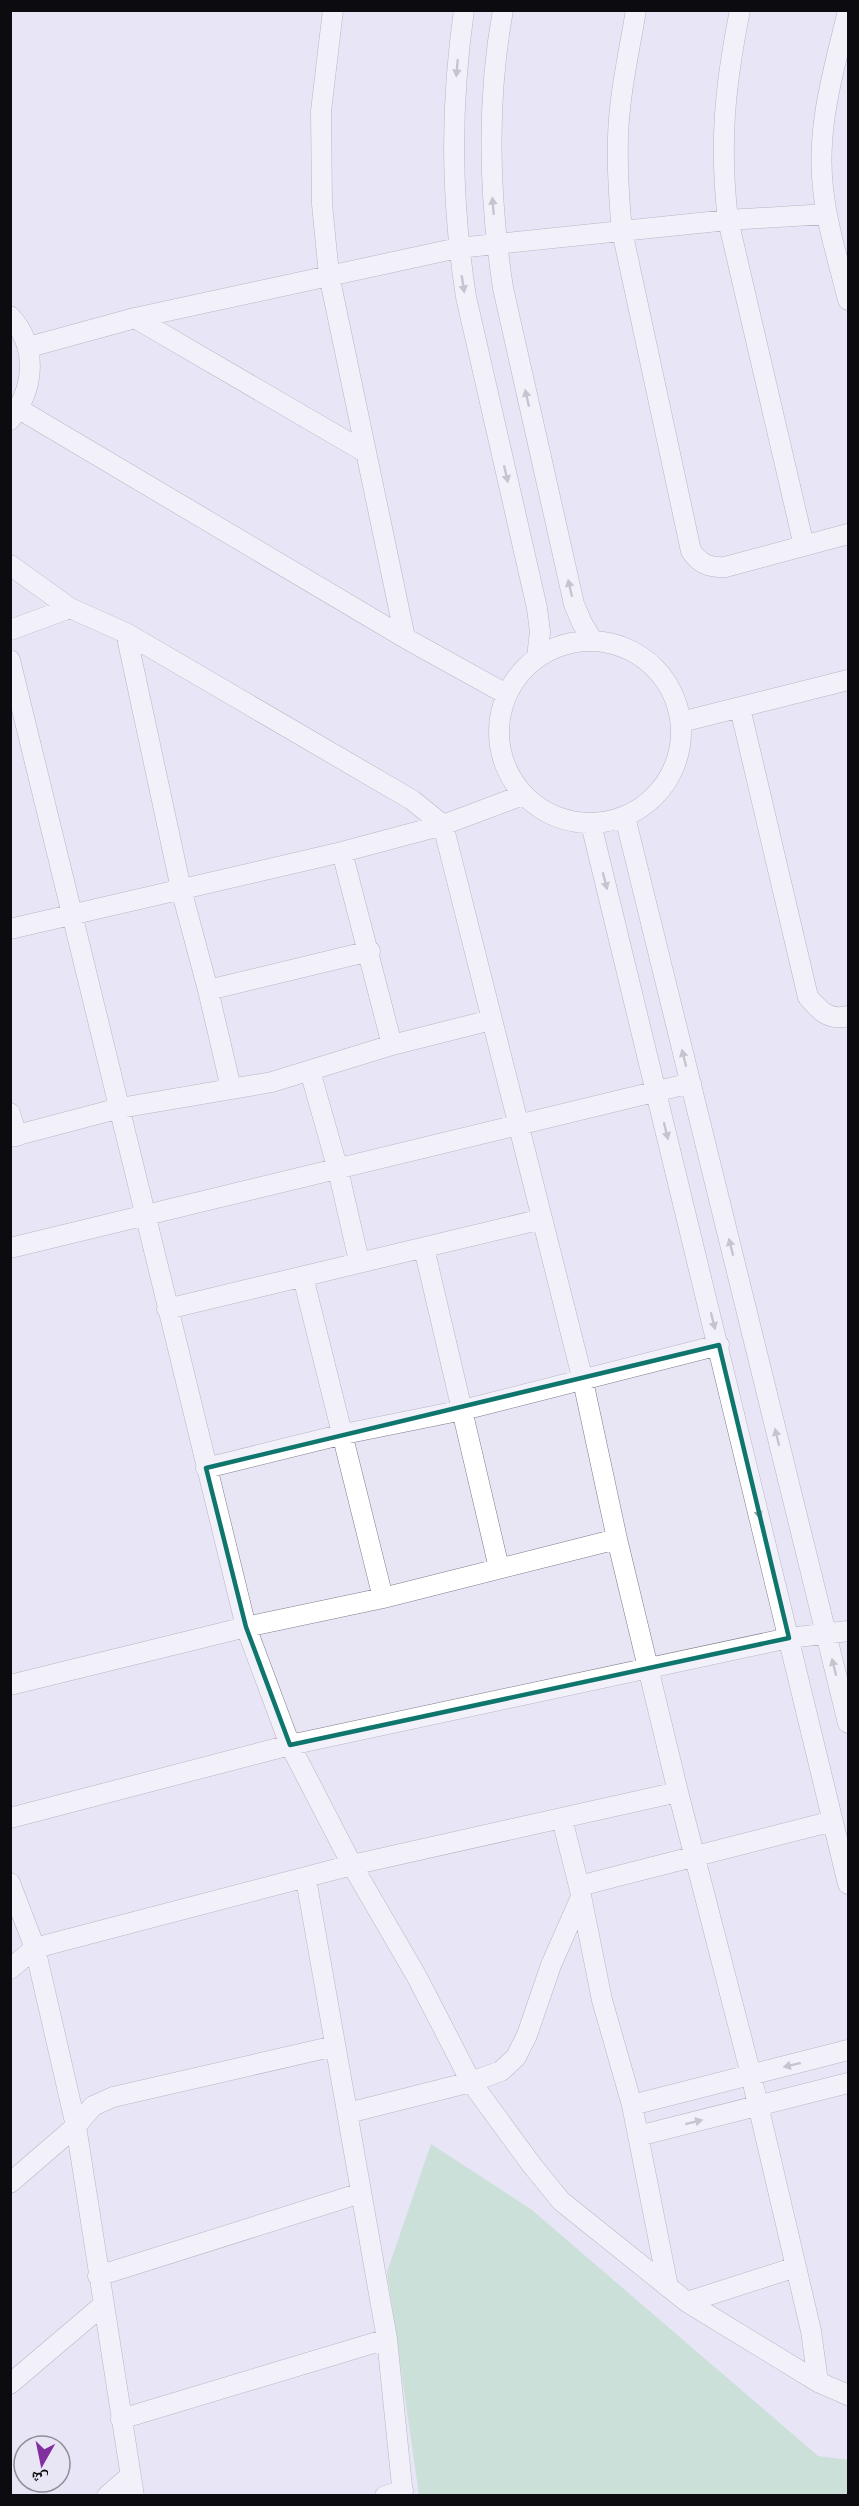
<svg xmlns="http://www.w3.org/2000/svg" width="859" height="2506" viewBox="0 0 859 2506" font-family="Karla,'Noto Naskh Arabic',sans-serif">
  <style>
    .green { fill: #a8d9b3 }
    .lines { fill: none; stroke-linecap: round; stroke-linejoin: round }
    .minor-casing { stroke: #7f7c8a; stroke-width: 21 }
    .minor { stroke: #fff; stroke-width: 20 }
    .oneway { fill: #9e9d9f }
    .marked { fill: none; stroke: #0f766e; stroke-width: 4.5; stroke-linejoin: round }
  </style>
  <rect width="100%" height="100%" fill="#e8e6f5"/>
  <!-- green -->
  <path class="green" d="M431,2144L532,2210L818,2456L848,2460V2495H419L387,2272Z"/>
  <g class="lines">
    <!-- minor casing -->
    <g class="minor-casing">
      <path id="minor" d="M333,10L321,111L322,204L329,275L405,638
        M464,10C450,109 451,199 466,297L537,608L540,632L537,657
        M503,10C486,103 489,196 503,288L574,604L582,623L593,641
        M636,10C629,53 619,95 618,138C617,169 619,200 622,231L691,551C700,564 710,568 725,567L848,534
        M740,10C725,85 719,144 728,220L804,546
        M848,11C834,69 816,127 823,188C827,226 839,263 848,300
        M10,316C38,347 35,388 10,420
        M135,318L365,452
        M29,347L135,318L458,248L728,220L827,214
        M19,409L405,638L506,694
        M10,565L70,608L126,633L412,800L443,825L583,1381L617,1539L678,1792L751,2075L811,2331L818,2382
        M10,630L70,608
        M126,633L181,889L208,990L231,1088
        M499 732a91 91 0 1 1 182 0a91 91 0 1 1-182 0Z
        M10,660L246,1627L290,1745L352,1865L417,1977L471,2082L531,2164L561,2201L687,2302L818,2382L848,2395
        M740,708L808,997C820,1011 829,1021 848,1016
        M681,722L848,680
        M625,817L848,1723
        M591,824L848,1884
        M342,852L392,1045
        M10,929L342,852L443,825L523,795
        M208,990L370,951
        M310,1071L338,1170L359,1261
        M10,1113L17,1136
        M10,1137L120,1108L272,1082L392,1045L491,1020
        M10,1248L691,1083
        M424,1248L499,1568
        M303,1277L383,1598
        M167,1309L542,1219
        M206,1468L344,1434L463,1410L719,1345
        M10,1685L246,1627L383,1598L617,1539
        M10,1818L290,1745L789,1638L848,1631
        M562,1819L579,1886L602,2000L632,2105L668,2287
        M306,1879L387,2339L403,2496
        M10,1883L35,1948L76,2126L134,2496
        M579,1886L833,1821
        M10,1969L35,1948L352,1865L678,1792
        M632,2105L848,2050
        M348,2113L471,2082L501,2071L516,2057L527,2035L551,1965L581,1897
        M638,2136L848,2083
        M10,2183L76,2126L93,2106L113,2097L335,2046
        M98,2276L361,2193
        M687,2302L796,2267
        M10,2384L103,2305
        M121,2419L387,2339
        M107,2496L130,2476
        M385,2496L403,2491"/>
    </g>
    <!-- minor -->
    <use href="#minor" class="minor"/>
  </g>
  <!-- one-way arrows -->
  <defs><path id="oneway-solid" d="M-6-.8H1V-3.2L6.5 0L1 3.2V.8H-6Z" transform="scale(1.5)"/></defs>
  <g class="oneway">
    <use href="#oneway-solid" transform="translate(457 68) rotate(95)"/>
    <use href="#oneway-solid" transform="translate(493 206) rotate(-95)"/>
    <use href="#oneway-solid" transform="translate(463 284) rotate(81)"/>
    <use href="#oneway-solid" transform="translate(527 398) rotate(-103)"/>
    <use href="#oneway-solid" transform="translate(506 474) rotate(77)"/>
    <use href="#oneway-solid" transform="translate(570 588) rotate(-103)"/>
    <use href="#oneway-solid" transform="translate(605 881) rotate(76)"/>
    <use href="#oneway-solid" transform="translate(684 1058) rotate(-104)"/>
    <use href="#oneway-solid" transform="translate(666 1131) rotate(76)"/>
    <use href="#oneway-solid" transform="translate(731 1247) rotate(-104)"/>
    <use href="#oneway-solid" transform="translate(713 1321) rotate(76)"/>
    <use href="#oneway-solid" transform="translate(777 1437) rotate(-104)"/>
    <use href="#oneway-solid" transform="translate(758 1510) rotate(77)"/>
    <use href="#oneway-solid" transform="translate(834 1667) rotate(-104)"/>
    <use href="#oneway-solid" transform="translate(792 2065) rotate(166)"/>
    <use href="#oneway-solid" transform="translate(694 2122) rotate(-14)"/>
  </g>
  <!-- marked area -->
  <path d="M0 0H859V2506H0ZM719,1345L789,1638L290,1745L246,1627L206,1468Z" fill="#e8e6f5" fill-opacity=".55" fill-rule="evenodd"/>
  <path class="marked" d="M719,1345L789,1638L290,1745L246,1627L206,1468Z"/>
  <!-- border -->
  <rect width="859" height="2506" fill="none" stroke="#0c0b10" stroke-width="24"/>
  <!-- north arrow -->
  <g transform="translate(42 2464) rotate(189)"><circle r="28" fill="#e8e6f5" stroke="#908e99" stroke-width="1.5"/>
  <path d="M0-4.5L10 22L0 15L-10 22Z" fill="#82309f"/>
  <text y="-9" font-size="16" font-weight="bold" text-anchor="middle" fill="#0c0b10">ش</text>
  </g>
</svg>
